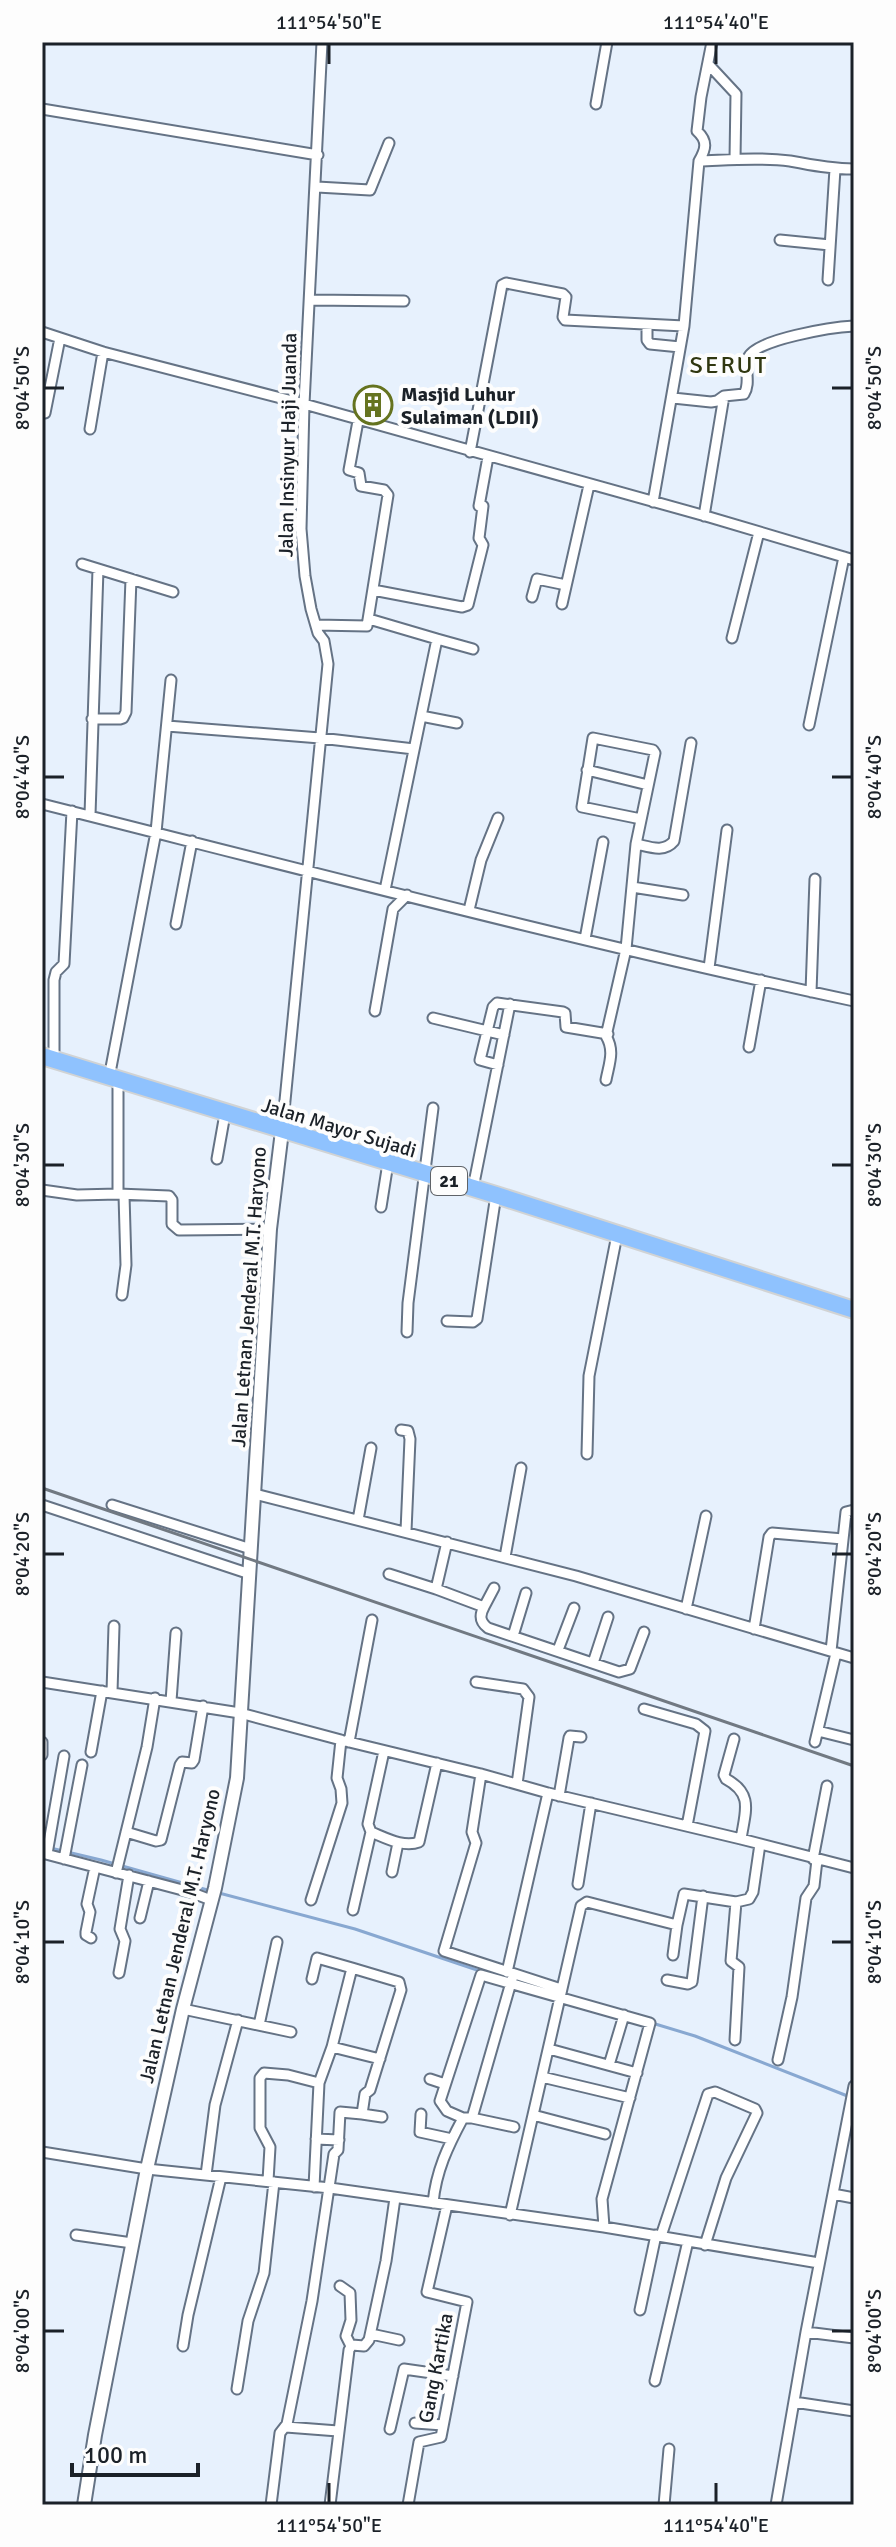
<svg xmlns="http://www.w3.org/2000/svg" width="896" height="2547" viewBox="0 0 896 2547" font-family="Signika,sans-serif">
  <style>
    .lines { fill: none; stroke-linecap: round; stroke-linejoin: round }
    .stream { stroke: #88a8d1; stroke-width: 3 }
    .minor-casing { stroke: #657385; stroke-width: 13 }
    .secondary-casing { stroke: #657385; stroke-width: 16 }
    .trunk-casing { stroke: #d1d3d4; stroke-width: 20 }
    .minor { stroke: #fff; stroke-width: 9 }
    .secondary { stroke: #fff; stroke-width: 12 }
    .trunk { stroke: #8fc2fe; stroke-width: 16 }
    .rail { stroke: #717982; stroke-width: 3 }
    .ticks { fill: none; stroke: #1b2128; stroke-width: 3 }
    .labels { text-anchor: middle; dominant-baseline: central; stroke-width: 8; stroke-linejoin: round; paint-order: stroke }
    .shield { fill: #fdfdfd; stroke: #5f6368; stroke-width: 2 }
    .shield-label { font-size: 18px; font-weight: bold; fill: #1b2128 }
    .poi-label { font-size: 20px; font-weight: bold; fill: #1b2128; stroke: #fdfdfd; text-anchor: start }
    .street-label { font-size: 20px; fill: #1b2128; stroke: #fdfdfd }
    .quarter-label { font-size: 24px; letter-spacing: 2px; fill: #303710; stroke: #fdfdfd }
    .neatline { fill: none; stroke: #1b2128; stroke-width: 3 }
    .ticks-label { font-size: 20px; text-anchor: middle; fill: #1b2128 }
  </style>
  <rect width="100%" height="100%" fill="#e7f1fd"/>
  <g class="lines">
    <!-- stream -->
    <path class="stream" d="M42,1846L101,1860L211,1891
      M219,1893L355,1929L483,1972
      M652,2023L695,2036L850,2097"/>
    <!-- minor casing -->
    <g class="minor-casing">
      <path id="minor" d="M709,65L736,94L735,159
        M596,104L607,42
        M42,109L318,155
        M699,161C728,160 760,157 790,161C811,165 832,169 854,169
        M317,187L370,190L389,143
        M780,240L830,245
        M828,280L835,169
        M310,300L404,301
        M647,325V340L650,344L680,347
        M42,332L103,352L304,404L709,517L854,560
        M673,398L711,402L717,401L724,396L744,394C751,383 744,370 748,358C755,339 834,327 854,326
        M45,413L60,338
        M90,429L103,352
        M470,452L502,285L506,283L563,294L566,297L563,317L565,320L684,326
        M653,502L684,326L699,161C706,149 708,141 697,131L701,97L712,42
        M704,516L724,396
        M82,564L173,592
        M373,590L462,607L468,605L483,545L479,538L483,506H479L488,457
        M532,597L537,579L566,585
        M562,604L589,485
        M369,619L437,639L385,890
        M316,625L367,626L388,495L384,490L361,486L359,473L349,470L358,421
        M732,638L759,532
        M437,639L473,649
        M421,716L457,723
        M92,719H120L123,718L126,712L131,579
        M809,725L844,557
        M167,726L320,738L414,749
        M587,770L648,785
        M42,804C312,872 582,943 854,1001
        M90,815L98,569
        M636,844C650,847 664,853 674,841L691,743
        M632,887L683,895
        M469,910L481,860L498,818
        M176,924L192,841
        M585,939L603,842
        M709,968L727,830
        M811,992L815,879
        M375,1011L393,909L407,895
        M433,1018L504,1035
        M749,1047L761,980
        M54,1060V980L56,972L64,964L72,811
        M498,1065L480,1060L493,1007L497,1003L563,1012L565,1013L566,1027L608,1034
        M109,1078L156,832L171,680
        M606,1080C609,1064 615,1051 606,1036L626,949L636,844L655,753L653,750L593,738L582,807L641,819
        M118,1081V1194L169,1196L172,1200V1224L179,1230L270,1229
        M282,1131L328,664L324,641L318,633L311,609L305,576L301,529L304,404L322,42
        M217,1159L225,1114
        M473,1188L510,1004
        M42,1190L77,1195L118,1194
        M381,1207L388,1163
        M122,1295L126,1265L124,1195
        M447,1321L473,1322L477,1319L496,1195
        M407,1332L408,1303L433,1108
        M401,1430L408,1431L410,1439L406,1531
        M587,1454L589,1376L617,1235
        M255,1494L576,1576L854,1658
        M42,1505L250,1574
        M112,1505L251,1549
        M358,1520L371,1448
        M447,1542L436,1589L484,1607C479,1616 480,1622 488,1628L619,1672L630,1669L644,1632
        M505,1557L521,1468
        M389,1574L436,1589
        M484,1607L494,1588
        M686,1609L706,1516
        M754,1629L769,1537L772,1533L843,1539
        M513,1636L526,1593
        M558,1650L574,1608
        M831,1651L846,1512L854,1510
        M593,1663L608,1617
        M42,1682L240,1713L341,1740L481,1774L548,1793L741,1839L854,1868
        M476,1682L523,1689L529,1697L517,1784
        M112,1692L114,1626
        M171,1701L176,1633
        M644,1709L696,1724L705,1731L687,1826
        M818,1731L854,1740
        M734,1739L724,1775L726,1779C754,1794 745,1812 741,1839
        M42,1742V1755
        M349,1742L372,1620
        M815,1742L836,1653
        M91,1752L102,1691
        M481,1774L472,1832L476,1843L444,1951L561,1989
        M559,1796L569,1738L570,1736L581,1737
        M126,1832L156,1841L161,1840L180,1765L182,1762L192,1763L194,1760L203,1706
        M371,1832C386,1838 404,1848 419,1842L437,1763
        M42,1853L190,1892L211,1900
        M47,1854L64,1756
        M64,1859L82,1765
        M813,1859L827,1786
        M392,1872L398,1843
        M116,1873L147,1747L155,1698
        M578,1884L591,1803
        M311,1900L342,1803L341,1789L337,1778L341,1740
        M353,1910L371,1832L368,1824L384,1751
        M140,1918L149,1881
        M91,1938L86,1935V1932L90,1912L87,1904L95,1867
        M673,1955L677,1925
        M507,1972L548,1793
        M119,1973L125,1941L120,1929L129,1875
        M312,1979L317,1958L352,1968
        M667,1980L688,1984L692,1982L703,1896
        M183,2009L291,2032
        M259,2025L277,1942
        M735,2040L739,1967L731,1961L736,1902
        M332,2047L380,2059
        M549,2049L637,2073
        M778,2060L792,1997L806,1898L814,1886L817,1860
        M609,2065L624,2015
        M542,2077L630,2098
        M430,2079L445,2084
        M362,2114L382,2117
        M421,2114L420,2132L452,2139
        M533,2115L605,2134
        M463,2118L447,2111L440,2101L481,1975L650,2023L602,2199L604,2227
        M472,2118L514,2127
        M316,2139L339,2140
        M42,2152L147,2169L330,2188L604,2227L819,2263
        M206,2175L215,2105L238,2020
        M268,2181L270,2147L260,2128V2078L264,2073L288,2075L319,2083
        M833,2194L854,2198
        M433,2203C436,2171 448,2146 463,2118H472L512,1979
        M510,2215L581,1906L587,1902L677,1925L684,1894L736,1902L749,1899L753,1892L760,1844
        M76,2235L132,2243
        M661,2236L708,2094L715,2092L755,2109L757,2113L726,2178L705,2245
        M340,2286L350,2293L351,2320L346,2336L351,2346
        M640,2310L656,2235
        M806,2332L854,2338
        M371,2334L399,2340
        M183,2346L188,2315L221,2177
        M655,2381L688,2241
        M237,2389L248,2321L264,2273L274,2182
        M794,2402L854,2411
        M415,2423L443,2425
        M286,2427L338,2431
        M390,2429L404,2369L453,2376
        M271,2505L280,2433L287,2424L312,2301L334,2154L338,2150L340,2112L362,2114L365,2094L370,2090L401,1990L399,1982L352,1968L332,2047L319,2083L314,2187
        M330,2505L349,2350L352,2345L364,2346L369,2340L386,2261L395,2198
        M408,2505L419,2442L441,2437L467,2302L427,2292L447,2205
        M664,2505L669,2449
        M776,2505L806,2332L854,2086"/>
    </g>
    <!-- secondary casing -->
    <g class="secondary-casing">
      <path id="secondary" d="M84,2505L95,2435L147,2169L183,2009L215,1888L237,1778L270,1229L282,1131"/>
    </g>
    <!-- trunk casing -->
    <g class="trunk-casing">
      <path id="trunk" d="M42,1056L496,1195L854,1310"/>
    </g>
    <!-- minor -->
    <use href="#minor" class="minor"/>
    <!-- secondary -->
    <use href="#secondary" class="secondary"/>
    <!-- trunk -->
    <use href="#trunk" class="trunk"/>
    <!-- rail -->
    <path class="rail" d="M42,1488L854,1766"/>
  </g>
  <!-- ticks -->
  <path class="ticks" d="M329,44V64M716,44V64M44,388H64M832,388H852M44,777H64M832,777H852M44,1165H64M832,1165H852M44,1554H64M832,1554H852M44,1942H64M832,1942H852M44,2331H64M832,2331H852M329,2483V2503M716,2483V2503"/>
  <!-- icons -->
  <defs>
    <g id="building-ring" transform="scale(2)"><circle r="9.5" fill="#fdfdfd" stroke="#65731f" stroke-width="1.5"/><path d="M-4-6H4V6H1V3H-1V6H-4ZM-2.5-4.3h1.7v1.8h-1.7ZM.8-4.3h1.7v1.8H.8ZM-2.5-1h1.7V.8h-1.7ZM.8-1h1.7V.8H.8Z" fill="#65731f"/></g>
  </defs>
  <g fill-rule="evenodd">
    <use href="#building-ring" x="373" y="405"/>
  </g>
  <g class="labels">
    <!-- shield labels -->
    <rect class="shield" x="431" y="1167" width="36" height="28" rx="6"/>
    <g class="shield-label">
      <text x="449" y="1181">21</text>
    </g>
    <!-- poi labels -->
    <g class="poi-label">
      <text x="401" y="394">Masjid Luhur<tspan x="401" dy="23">Sulaiman (LDII)</tspan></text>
    </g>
    <!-- street labels -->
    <g class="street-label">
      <text transform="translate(288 445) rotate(-89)">Jalan Insinyur Haji Juanda</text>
      <text transform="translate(339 1128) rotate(17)">Jalan Mayor Sujadi</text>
      <text transform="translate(249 1297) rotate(-86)">Jalan Letnan Jenderal M.T. Haryono</text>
      <text transform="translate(180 1936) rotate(-77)">Jalan Letnan Jenderal M.T. Haryono</text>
      <text transform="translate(436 2368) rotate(-79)">Gang Kartika</text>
    </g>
    <!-- quarter labels -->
    <g class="quarter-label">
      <text x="729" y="365">SERUT</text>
    </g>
  </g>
  <!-- border -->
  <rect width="896" height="2547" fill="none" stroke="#fdfdfd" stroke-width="88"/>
  <!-- scale -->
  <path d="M72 2463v12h126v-12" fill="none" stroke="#1b2128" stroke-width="4"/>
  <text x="84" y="2463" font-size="24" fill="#1b2128" stroke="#fdfdfd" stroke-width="6" paint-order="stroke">100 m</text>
  <rect x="44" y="44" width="808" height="2459" class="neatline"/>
  <g class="ticks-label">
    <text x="329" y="29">111°54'50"E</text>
    <text x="716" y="29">111°54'40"E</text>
    <text transform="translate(874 388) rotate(-90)" y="7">8°04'50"S</text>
    <text transform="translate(22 388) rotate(-90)" y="7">8°04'50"S</text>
    <text transform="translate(874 777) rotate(-90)" y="7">8°04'40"S</text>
    <text transform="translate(22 777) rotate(-90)" y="7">8°04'40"S</text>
    <text transform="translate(22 1165) rotate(-90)" y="7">8°04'30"S</text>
    <text transform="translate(874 1165) rotate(-90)" y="7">8°04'30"S</text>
    <text transform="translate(22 1554) rotate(-90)" y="7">8°04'20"S</text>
    <text transform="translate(874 1554) rotate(-90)" y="7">8°04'20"S</text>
    <text transform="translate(22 1942) rotate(-90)" y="7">8°04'10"S</text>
    <text transform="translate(874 1942) rotate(-90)" y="7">8°04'10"S</text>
    <text transform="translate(22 2331) rotate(-90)" y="7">8°04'00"S</text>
    <text transform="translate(874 2331) rotate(-90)" y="7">8°04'00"S</text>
    <text x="329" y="2532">111°54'50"E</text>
    <text x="716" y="2532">111°54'40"E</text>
  </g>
</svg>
